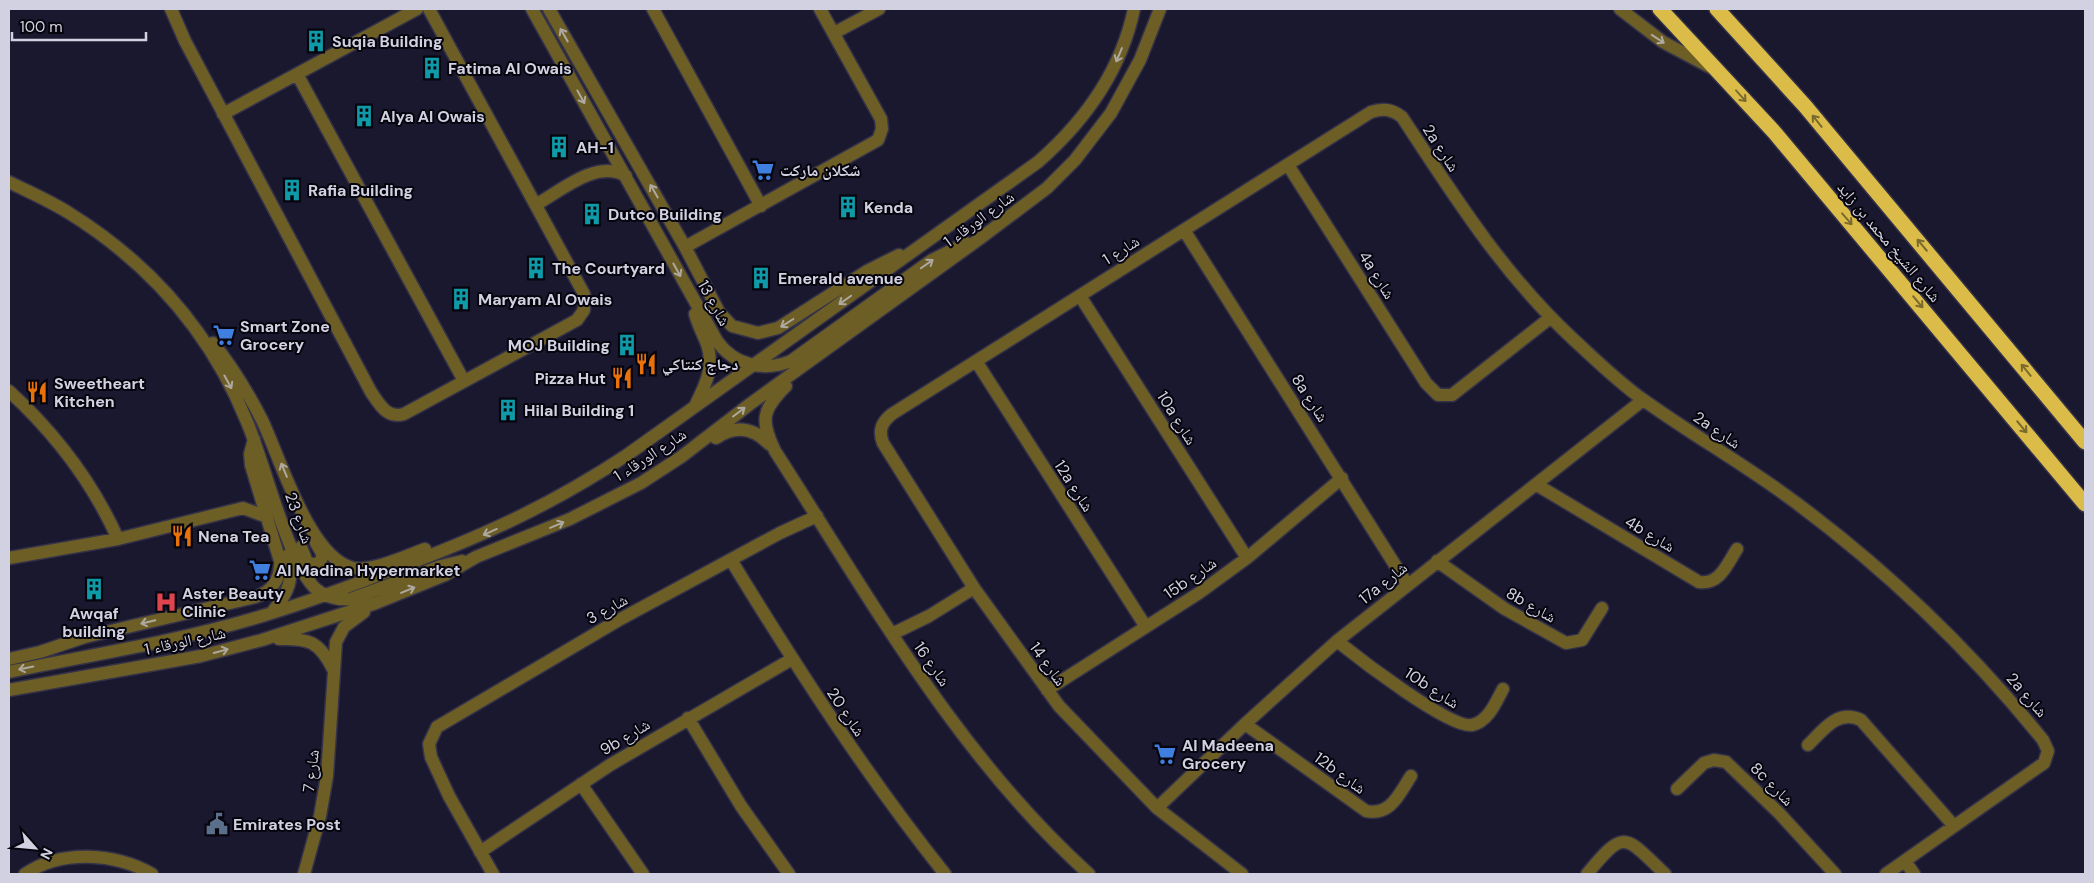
<svg xmlns="http://www.w3.org/2000/svg" width="2094" height="883" viewBox="0 0 2094 883" font-family="'DM Sans','Noto Naskh Arabic',sans-serif">
  <style>
    .lines { fill: none; stroke-linecap: round; stroke-linejoin: round }
    .minor-casing { stroke: #343248; stroke-width: 15 }
    .highway-casing { stroke: #343248; stroke-width: 18 }
    .minor { stroke: #6d5e26; stroke-width: 12 }
    .highway { stroke: #dbbc48; stroke-width: 15 }
    .oneway { stroke: #aea9a0 }
    .oneway2 { stroke: #7b6a2e }
    .labels { text-anchor: middle; dominant-baseline: central; stroke-width: 4; stroke-linejoin: round; paint-order: stroke }
    .poi-label { font-size: 16px; font-weight: bold; fill: #d1d1e1; stroke: #06050e; text-anchor: start }
    .street-label { font-size: 16px; fill: #d1d1e1; stroke: #06050e }
  </style>
  <rect width="100%" height="100%" fill="#1a182f"/>
  <g class="lines">
    <!-- minor casing -->
    <g class="minor-casing">
      <path id="minor" d="M171,9L185,41L371,392C380,405 387,419 404,414L577,320L584,310V294L429,9
        M532,9L717,341C734,365 763,372 791,361L932,260L966,243
        M549,9L685,247L719,312L732,326L758,333L778,328L867,271L899,255
        M653,9L761,206
        M1620,9L1663,42L1712,68
        M834,33L879,9
        M297,74L464,381
        M223,114L417,9
        M1288,165L1426,383L1438,395H1452L1550,318
        M9,182C29,192 50,201 69,213C151,264 211,333 247,422C264,461 288,564 316,589C326,598 338,600 351,599L441,566L462,561
        M537,204C562,190 597,159 626,176
        M1184,230L1407,584
        M685,247L878,140L882,129L881,119L820,9
        M1080,296L1247,558
        M213,343C232,366 248,393 262,420C280,457 309,558 353,568C372,572 406,556 425,549
        M976,361L1146,627
        M786,386C762,410 760,420 775,451C870,598 957,755 1089,874
        M9,391C56,434 92,481 118,539
        M695,406C705,386 715,367 707,344C703,334 698,325 695,314
        M716,438C735,425 753,427 769,444
        M1537,485L1699,582C1720,585 1727,564 1737,549
        M301,547L307,562L315,565L320,562L323,555L316,543
        M9,558L118,539L243,508L267,517
        M731,560C797,668 866,775 945,874
        M1437,561L1505,609L1566,643L1582,640L1602,608
        M273,611C289,592 294,579 288,555
        M892,634L929,616L974,588
        M279,639C308,638 319,641 333,669
        M1337,641C1357,657 1450,729 1472,725C1488,722 1496,702 1503,689
        M9,659L40,652L85,637L255,597C272,592 281,578 280,561L251,465L250,454L254,439
        M9,672C90,655 173,642 252,619C297,606 340,590 384,573C474,540 547,508 627,455L1038,162C1085,121 1121,71 1134,9
        M9,690L201,656L262,640L376,603L445,575L476,557L570,519L641,483L681,457L750,404L982,237L1047,188L1075,160L1111,113L1140,60L1160,9
        M1047,690L1199,593L1247,558L1342,478
        M688,718L741,806L789,874
        M1245,724L1366,811C1391,816 1399,794 1411,776
        M1808,745C1824,729 1838,709 1861,720L1954,826
        M581,784L643,874
        M1677,789L1704,763L1714,760L1726,762L1779,813L1835,874
        M1157,808L1245,724L1337,641L1643,400
        M480,852L610,765L792,659
        M1905,861L1914,874
        M25,874C62,849 115,853 152,874
        M304,874L320,816L327,776L336,642L344,627L364,612
        M493,874L449,796L431,757L429,744L437,727L617,621L780,533L817,516
        M1242,874L1157,808L1059,706L974,588L883,443C878,430 882,422 892,414L1371,112C1383,108 1392,109 1402,117C1454,196 1503,274 1573,339C1596,360 1619,383 1645,401C1694,436 1747,466 1795,502C1888,571 1971,651 2043,740L2048,751L2044,763L1886,874
        M1587,874C1625,828 1624,835 1665,874"/>
    </g>
    <!-- highway casing -->
    <g class="highway-casing">
      <path id="highway" d="M1660,9L1775,133L2085,504
        M1717,9L1805,106L2085,442"/>
    </g>
    <!-- minor -->
    <use href="#minor" class="minor"/>
    <!-- highway -->
    <use href="#highway" class="highway"/>
  </g>
  <!-- one-way arrows -->
  <defs><path id="oneway-shaft" d="M-6 0H5M1.5-3L5.5 0L1.5 3" fill="none" stroke-width="1.6" stroke-linecap="round" stroke-linejoin="round" transform="scale(1.25)"/></defs>
  <g class="oneway">
    <use href="#oneway-shaft" transform="translate(564 35) rotate(-120)"/>
    <use href="#oneway-shaft" transform="translate(1658 39) rotate(33)"/>
    <use href="#oneway-shaft" transform="translate(1119 55) rotate(113)"/>
    <use href="#oneway-shaft" transform="translate(581 97) rotate(61)"/>
    <use href="#oneway-shaft" transform="translate(654 191) rotate(-120)"/>
    <use href="#oneway-shaft" transform="translate(927 264) rotate(-35)"/>
    <use href="#oneway-shaft" transform="translate(677 270) rotate(61)"/>
    <use href="#oneway-shaft" transform="translate(845 300) rotate(145)"/>
    <use href="#oneway-shaft" transform="translate(787 323) rotate(148)"/>
    <use href="#oneway-shaft" transform="translate(228 382) rotate(61)"/>
    <use href="#oneway-shaft" transform="translate(739 412) rotate(-37)"/>
    <use href="#oneway-shaft" transform="translate(284 470) rotate(-113)"/>
    <use href="#oneway-shaft" transform="translate(557 525) rotate(-23)"/>
    <use href="#oneway-shaft" transform="translate(490 532) rotate(156)"/>
    <use href="#oneway-shaft" transform="translate(408 590) rotate(-22)"/>
    <use href="#oneway-shaft" transform="translate(148 622) rotate(167)"/>
    <use href="#oneway-shaft" transform="translate(221 651) rotate(-15)"/>
    <use href="#oneway-shaft" transform="translate(26 668) rotate(168)"/>
  </g>
  <g class="oneway2">
    <use href="#oneway-shaft" transform="translate(1741 96) rotate(48)"/>
    <use href="#oneway-shaft" transform="translate(1817 121) rotate(-129)"/>
    <use href="#oneway-shaft" transform="translate(1847 219) rotate(49)"/>
    <use href="#oneway-shaft" transform="translate(1922 245) rotate(-130)"/>
    <use href="#oneway-shaft" transform="translate(1918 302) rotate(50)"/>
    <use href="#oneway-shaft" transform="translate(2026 370) rotate(-129)"/>
    <use href="#oneway-shaft" transform="translate(2022 427) rotate(50)"/>
  </g>
  <!-- icons -->
  <defs>
    <g id="building-bare" transform="scale(1.725)"><path d="M-4-6H4V6H1V3H-1V6H-4ZM-2.5-4.3h1.7v1.8h-1.7ZM.8-4.3h1.7v1.8H.8ZM-2.5-1h1.7V.8h-1.7ZM.8-1h1.7V.8H.8Z" fill="#0f9aa8" stroke="#06050e" stroke-width="2.5" paint-order="stroke"/></g>
    <g id="supermarket-bare" transform="scale(1.725)"><path d="M-6-5.5h2.5l.6 2H6L4.5 2H-2.5L-4.4-4H-6ZM-1.5 3.2a1.3 1.3 0 1 0 .1 0ZM3 3.2a1.3 1.3 0 1 0 .1 0Z" fill="#3f7fe0" stroke="#06050e" stroke-width="2.5" paint-order="stroke"/></g>
    <g id="restaurant-bare" transform="scale(1.725)"><path d="M-5-6h1v4h1v-4h1v4h1v-4h1v5L-1.5 .5V6h-2V.5L-5-1ZM5-6V6H3V1.5H1.5Q1.5-4 5-6Z" fill="#e8710a" stroke="#06050e" stroke-width="2.5" paint-order="stroke"/></g>
    <g id="hospital-bare" transform="scale(1.725)"><path d="M-5-5h3v3.5h4V-5h3V5h-3V1.5h-4V5h-3Z" fill="#e0444e" stroke="#06050e" stroke-width="2.5" paint-order="stroke"/></g>
    <g id="civic-bare" transform="scale(1.725)"><path d="M-.6-6.5H3V-4.5H.6V-3L4-1V1h2V6H-6V1h2V-1L-.6-3ZM-1.2 2.5V6h2.4V2.5Z" fill="#5c6f8a" stroke="#06050e" stroke-width="2.5" paint-order="stroke"/></g>
  </defs>
  <g fill-rule="evenodd">
    <use href="#building-bare" x="316" y="41"/>
    <use href="#building-bare" x="432" y="68"/>
    <use href="#building-bare" x="364" y="116"/>
    <use href="#building-bare" x="559" y="147"/>
    <use href="#supermarket-bare" x="763" y="170"/>
    <use href="#building-bare" x="292" y="190"/>
    <use href="#building-bare" x="848" y="207"/>
    <use href="#building-bare" x="592" y="214"/>
    <use href="#building-bare" x="536" y="268"/>
    <use href="#building-bare" x="761" y="278"/>
    <use href="#building-bare" x="461" y="299"/>
    <use href="#supermarket-bare" x="224" y="335"/>
    <use href="#building-bare" x="627" y="345"/>
    <use href="#restaurant-bare" x="646" y="364"/>
    <use href="#restaurant-bare" x="622" y="378"/>
    <use href="#restaurant-bare" x="37" y="392"/>
    <use href="#building-bare" x="508" y="410"/>
    <use href="#restaurant-bare" x="182" y="536"/>
    <use href="#supermarket-bare" x="260" y="570"/>
    <use href="#building-bare" x="94" y="589"/>
    <use href="#hospital-bare" x="166" y="602"/>
    <use href="#supermarket-bare" x="1165" y="754"/>
    <use href="#civic-bare" x="217" y="824"/>
  </g>
  <g class="labels">
    <!-- poi labels -->
    <g class="poi-label">
      <text x="332" y="41">Suqia Building</text>
      <text x="448" y="68">Fatima Al Owais</text>
      <text x="380" y="116">Alya Al Owais</text>
      <text x="576" y="147">AH-1</text>
      <text x="780" y="170">شكلان ماركت</text>
      <text x="308" y="190">Rafia Building</text>
      <text x="864" y="207">Kenda</text>
      <text x="608" y="214">Dutco Building</text>
      <text x="552" y="268">The Courtyard</text>
      <text x="778" y="278">Emerald avenue</text>
      <text x="478" y="299">Maryam Al Owais</text>
      <text x="240" y="326">Smart Zone<tspan x="240" dy="18">Grocery</tspan></text>
      <text x="610" y="345" text-anchor="end">MOJ Building</text>
      <text x="662" y="364">دجاج كنتاكي</text>
      <text x="606" y="378" text-anchor="end">Pizza Hut</text>
      <text x="54" y="383">Sweetheart<tspan x="54" dy="18">Kitchen</tspan></text>
      <text x="524" y="410">Hilal Building 1</text>
      <text x="198" y="536">Nena Tea</text>
      <text x="276" y="570">Al Madina Hypermarket</text>
      <text x="182" y="593">Aster Beauty<tspan x="182" dy="18">Clinic</tspan></text>
      <text x="94" y="613" text-anchor="middle">Awqaf<tspan x="94" dy="18">building</tspan></text>
      <text x="1182" y="745">Al Madeena<tspan x="1182" dy="18">Grocery</tspan></text>
      <text x="233" y="824">Emirates Post</text>
    </g>
    <!-- street labels -->
    <g class="street-label">
      <text transform="translate(1441 148) rotate(57)">2a شارع</text>
      <text transform="translate(979 219) rotate(-36)">شارع الورقاء 1</text>
      <text transform="translate(1889 242) rotate(50)">شارع الشيخ محمد بن زايد</text>
      <text transform="translate(1121 250) rotate(-32)">شارع 1</text>
      <text transform="translate(1377 275) rotate(58)">4a شارع</text>
      <text transform="translate(714 303) rotate(61)">شارع 13</text>
      <text transform="translate(1310 398) rotate(57)">8a شارع</text>
      <text transform="translate(1177 418) rotate(58)">10a شارع</text>
      <text transform="translate(1717 430) rotate(34)">2a شارع</text>
      <text transform="translate(650 455) rotate(-33)">شارع الورقاء 1</text>
      <text transform="translate(1074 486) rotate(57)">12a شارع</text>
      <text transform="translate(299 518) rotate(70)">شارع 23</text>
      <text transform="translate(1650 534) rotate(31)">4b شارع</text>
      <text transform="translate(1190 578) rotate(-35)">15b شارع</text>
      <text transform="translate(1383 583) rotate(-39)">17a شارع</text>
      <text transform="translate(1531 605) rotate(30)">8b شارع</text>
      <text transform="translate(607 609) rotate(-29)">شارع 3</text>
      <text transform="translate(185 641) rotate(-12)">شارع الورقاء 1</text>
      <text transform="translate(932 664) rotate(55)">شارع 16</text>
      <text transform="translate(1048 664) rotate(54)">شارع 14</text>
      <text transform="translate(1432 688) rotate(33)">10b شارع</text>
      <text transform="translate(2027 695) rotate(49)">2a شارع</text>
      <text transform="translate(846 712) rotate(56)">شارع 20</text>
      <text transform="translate(625 737) rotate(-31)">9b شارع</text>
      <text transform="translate(311 771) rotate(-83)">شارع 7</text>
      <text transform="translate(1340 773) rotate(36)">12b شارع</text>
      <text transform="translate(1772 784) rotate(45)">8c شارع</text>
    </g>
  </g>
  <!-- border -->
  <rect width="2094" height="883" fill="none" stroke="#d1d1e1" stroke-width="20"/>
  <!-- north arrow -->
  <g transform="translate(35 848) rotate(117)" stroke="#06050e" stroke-width="4" paint-order="stroke">
  <path d="M0-4L9 19L0 12L-9 19Z" fill="#d1d1e1"/>
  <text y="-8" font-size="14" font-weight="bold" text-anchor="middle" fill="#d1d1e1">N</text>
  </g>
  <!-- scale -->
  <path d="M12 32v8h134v-8" fill="none" stroke="#d1d1e1" stroke-width="2.5"/>
  <text x="20" y="32" font-size="15" fill="#d1d1e1" stroke="#06050e" stroke-width="4" paint-order="stroke">100 m</text>
</svg>
